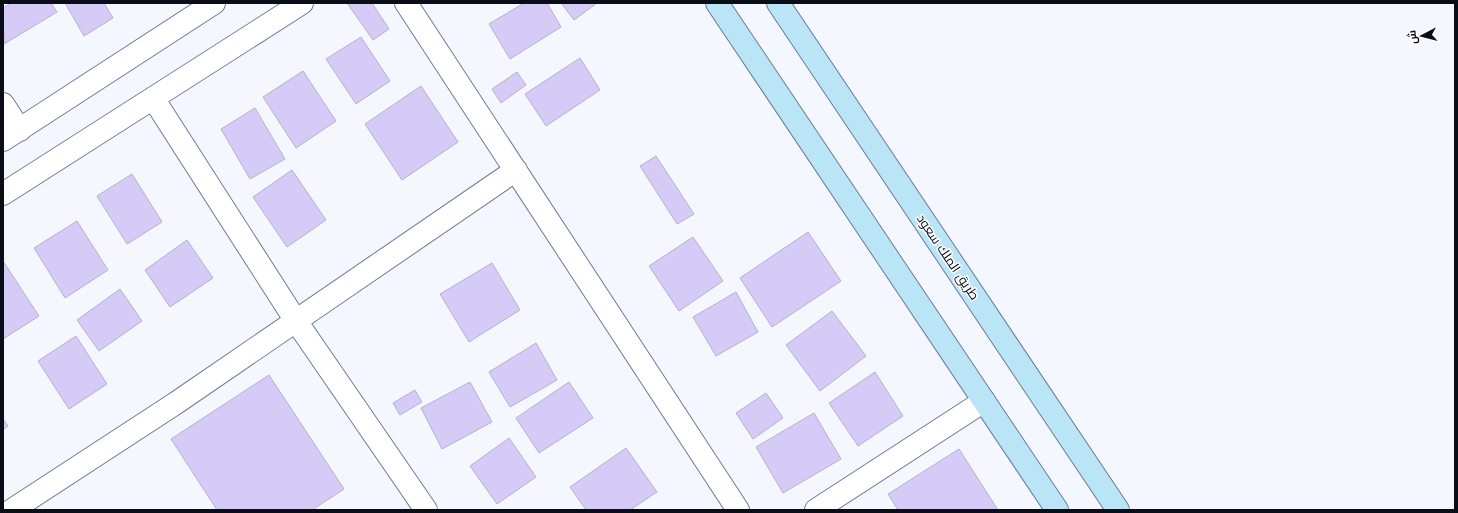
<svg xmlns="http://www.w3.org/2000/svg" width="1458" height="513" viewBox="0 0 1458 513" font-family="Helvetica,Cairo,sans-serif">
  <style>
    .building { fill: #d6cbf7; stroke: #b7afcf }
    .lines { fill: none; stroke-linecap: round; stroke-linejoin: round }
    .street-casing { stroke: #6d7b97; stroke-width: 24 }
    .secondary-casing { stroke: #6d7b97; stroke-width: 24 }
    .street { stroke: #fff; stroke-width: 22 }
    .secondary { stroke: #bae5f7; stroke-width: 22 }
    .labels { text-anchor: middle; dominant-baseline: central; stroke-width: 3; stroke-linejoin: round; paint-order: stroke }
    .street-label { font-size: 13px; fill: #080d17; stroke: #fff }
  </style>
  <rect width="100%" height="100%" fill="#f4f7fd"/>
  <!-- building -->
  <path class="building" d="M11,3H51L57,12L4,44L3,8Z
    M65,3H104L113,18L84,36Z
    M347,3H372L389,29L373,40Z
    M524,3H547L561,27L510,59L489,24Z
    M561,3H597L574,20Z
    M361,37L390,81L356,104L326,59Z
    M580,58L600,90L546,126L525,94Z
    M303,71L336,121L296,148L263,97Z
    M517,72L526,85L501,103L492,89Z
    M421,86L458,142L402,180L365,124Z
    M255,108L285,159L250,179L221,129Z
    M656,156L694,214L677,224L640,166Z
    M292,170L326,220L287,247L253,197Z
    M132,174L162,222L127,244L97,196Z
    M77,221L108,270L65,298L34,248Z
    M808,232L841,281L772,327L740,278Z
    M693,237L723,281L679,311L649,266Z
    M187,240L213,278L170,307L145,270Z
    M3,261L39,316L3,339Z
    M492,263L520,310L469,342L440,294Z
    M120,289L142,321L99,351L77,320Z
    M736,292L758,332L716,356L693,317Z
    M832,311L866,356L820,391L786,345Z
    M76,336L107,384L69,409L38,361Z
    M536,343L557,380L510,407L489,372Z
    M875,372L903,416L858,446L829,403Z
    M269,375L344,489L312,510H217L171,439Z
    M470,382L492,422L442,449L421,408Z
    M569,382L593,418L539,453L516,418Z
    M415,390L422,402L400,415L393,403Z
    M766,393L783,418L753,439L736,413Z
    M814,413L841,459L783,493L756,447Z
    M3,419L8,426L3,430Z
    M509,438L536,477L497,504L470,466Z
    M626,448L657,492L630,510H586L570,487Z
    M959,449L998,510H898L888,494Z"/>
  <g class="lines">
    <!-- street casing -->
    <g class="street-casing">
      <path id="street" d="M406,3L738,510
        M153,98L296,321L426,510
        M3,104L20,130
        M3,140L214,3
        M3,194L302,3
        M12,510L176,403L516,170
        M816,510L984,401"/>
    </g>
    <!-- secondary casing -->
    <g class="secondary-casing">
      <path id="secondary" d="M717,3L1057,510
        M778,3L1118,510"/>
    </g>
    <!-- street -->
    <use href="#street" class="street"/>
    <!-- secondary -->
    <use href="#secondary" class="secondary"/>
  </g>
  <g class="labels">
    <!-- street labels -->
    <g class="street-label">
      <text transform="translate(948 257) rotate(56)">طريق الملك سعود</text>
    </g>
  </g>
  <!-- border -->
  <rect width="1458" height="513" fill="none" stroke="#080d17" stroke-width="8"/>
  <!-- north arrow -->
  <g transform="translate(1422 36) rotate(263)" stroke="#ffffff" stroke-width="3" paint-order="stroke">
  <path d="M0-3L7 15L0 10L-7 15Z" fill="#080d17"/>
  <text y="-6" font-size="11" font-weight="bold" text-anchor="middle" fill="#080d17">ش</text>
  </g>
</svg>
